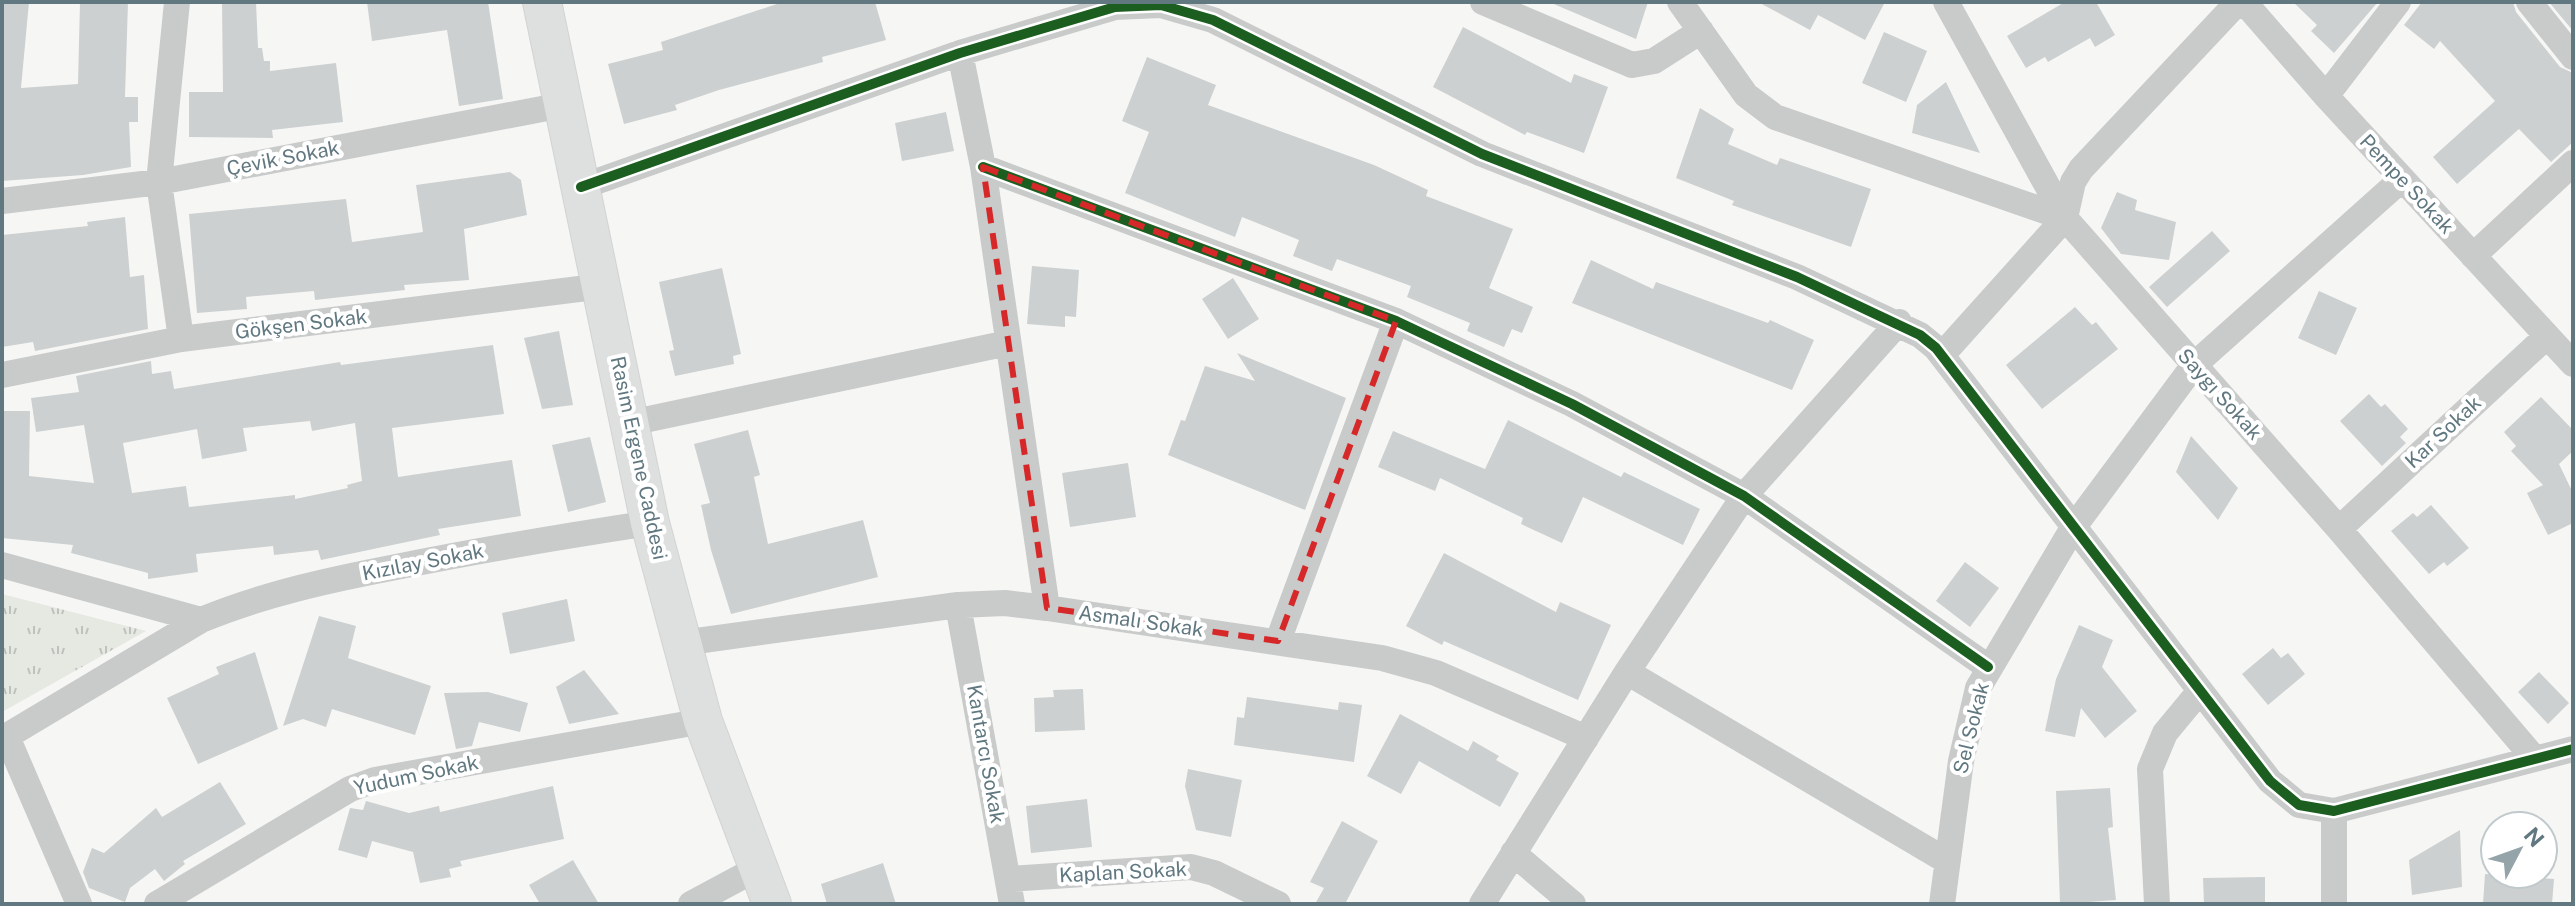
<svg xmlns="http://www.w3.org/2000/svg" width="2575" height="906" viewBox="0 0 2575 906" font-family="'Public Sans',sans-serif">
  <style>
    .park { fill: url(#park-tufts) }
    .building { fill: #cdd0d0; fill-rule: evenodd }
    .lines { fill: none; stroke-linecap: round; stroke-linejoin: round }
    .secondary-casing { stroke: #d2d3d3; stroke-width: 40 }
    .street { stroke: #c9cbcb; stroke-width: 26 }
    .secondary { stroke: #dedfdf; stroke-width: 38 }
    .cycleway-casing { stroke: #fff; stroke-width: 15 }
    .cycleway { stroke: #1b5e20; stroke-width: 10 }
    .marked { fill: none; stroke: #d62828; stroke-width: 6; stroke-dasharray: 16 10; stroke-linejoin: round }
    .labels { text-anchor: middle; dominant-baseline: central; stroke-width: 8; stroke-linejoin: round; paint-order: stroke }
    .street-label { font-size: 20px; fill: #617880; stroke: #fff }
  </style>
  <defs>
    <pattern id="park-tufts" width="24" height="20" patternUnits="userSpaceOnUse" patternTransform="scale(2)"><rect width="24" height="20" fill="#e6e8e2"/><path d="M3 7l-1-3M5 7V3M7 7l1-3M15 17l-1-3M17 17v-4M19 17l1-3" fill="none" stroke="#bec1bc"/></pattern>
  </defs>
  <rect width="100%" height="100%" fill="#f6f6f5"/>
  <!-- park -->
  <path class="park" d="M2,594L146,631L2,712Z"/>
  <!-- building -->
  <path class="building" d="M2,2H29L21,88L78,84L80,2H128L125,97H138V122H129L131,167L83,175L2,181Z
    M222,2H256L258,48H262L264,61H270V71L336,63L343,122L272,130L273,138L189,137V92H223Z
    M367,2H488L503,99L459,106L447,30L372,41Z
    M783,2H875L886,40L822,57L823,62L719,90L675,105L677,110L624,124L608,64L663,50L661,42Z
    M1549,2H1648L1636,39Z
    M1758,2H1885L1865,40L1818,15L1810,30Z
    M2065,2H2096L2115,35L2095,47L2090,38L2048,62L2045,57L2026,68L2007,36Z
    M2293,2H2378L2334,53L2311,31L2317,25Z
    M2422,2H2513L2516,12L2560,67L2573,73V142L2551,162L2519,129L2457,184L2433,157L2495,101L2440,41L2434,49L2404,25Z
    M2549,2H2573V31Z
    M1463,27L1571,83L1574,74L1608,87L1584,153L1527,132L1525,135L1433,87Z
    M1884,32L1927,51L1906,102L1862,83Z
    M1147,57L1216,85L1208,105L1374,165L1428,190L1426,196L1513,229L1489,288L1533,307L1522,333L1512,329L1504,347L1467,331L1470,323L1407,297L1411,286L1337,259L1332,271L1293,256L1299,240L1242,217L1235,237L1125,193L1149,132L1122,121Z
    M1946,82L1980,153L1912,133L1917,105Z
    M1700,108L1734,129L1728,144L1777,165L1780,158L1871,189L1851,247L1732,205L1734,201L1676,178Z
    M946,112L954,151L902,161L895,123Z
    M510,172L521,180L527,215L464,229L469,280L404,285L405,290L315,300L314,291L246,297L247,309L197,313L189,214L346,199L352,242L423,232L416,185Z
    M2117,192L2137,200L2135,210L2176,222L2169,260L2121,254L2101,228Z
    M125,217L130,277L144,275L148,329L35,351L33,342L2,347V235L88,226L87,222Z
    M2212,231L2230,251L2167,307L2149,287Z
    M1591,260L1653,289L1656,282L1768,323L1770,320L1814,340L1792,390L1572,303Z
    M1032,266L1079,270L1076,317L1065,316V327L1027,324Z
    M722,268L741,354L733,356L734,364L675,376L669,351L674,350L659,282Z
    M1233,278L1259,319L1228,339L1202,299Z
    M2319,291L2357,308L2336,355L2298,338Z
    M2075,307L2092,325L2096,322L2118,349L2042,409L2006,365Z
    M559,331L573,405L542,409L524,338Z
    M493,345L504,414L392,428L398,477L512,460L521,516L438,529L440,535L321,560L318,550L274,555L273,546L196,554L198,572L148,579V573L71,553L73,545L2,538V411H30L29,476L94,483L84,425L36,432L31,398L79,392L76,376L151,361L152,374L171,371L174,389L340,362L341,365ZM310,421L312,431L355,423L362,481L347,485L348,488L295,499V495L189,507L186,486L132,493L123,443L197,429L202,459L247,451L243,428Z
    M1237,353L1346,398L1305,510L1168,455L1181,420L1185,421L1205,366L1255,381Z
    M2369,394L2381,407L2385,404L2408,429L2400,437L2406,443L2382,466L2340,421Z
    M2541,397L2573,430V451L2559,464L2573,493V523L2548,535L2527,493L2543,485L2511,451L2516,446L2504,432Z
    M1508,420L1621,477L1624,472L1700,509L1683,545L1583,497L1562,543L1521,524L1523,518L1440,478L1435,491L1378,467L1393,431L1485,469Z
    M748,430L760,475L754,477L768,544L863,520L878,577L731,614L711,550L701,505L710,503L694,444Z
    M2191,436L2238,488L2218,520L2176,472Z
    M590,437L606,502L568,512L552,445Z
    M1128,463L1136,517L1070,527L1062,473Z
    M2431,505L2469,548L2447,566L2444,562L2429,574L2391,531L2413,513L2417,517Z
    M1444,553L1556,612L1560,602L1611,625L1578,700L1444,641L1442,645L1406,626Z
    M1965,562L1999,588L1970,627L1936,601Z
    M567,599L575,641L510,654L502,613Z
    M319,616L356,626L348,658L431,686L415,735L332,709L326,727L303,719L283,726Z
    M2079,625L2113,640L2102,667L2137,711L2105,738L2081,708L2075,737L2045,731L2056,679Z
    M2273,648L2281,658L2288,653L2305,674L2268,705L2242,674Z
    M255,652L278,729L198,764L167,698L219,674L216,667Z
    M584,670L619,714L569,724L556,687Z
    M2539,672L2569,703L2548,724L2518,692Z
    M1083,689L1085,730L1035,732L1034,698L1054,697L1053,690Z
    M488,692L528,703L520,732L479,722L472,746L456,749L444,693Z
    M1247,697L1338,710L1339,702L1362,705L1354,762L1234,745L1237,717L1244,718Z
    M1400,714L1468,751L1473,741L1499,756L1496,760L1519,773L1500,807L1419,761L1401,794L1367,776Z
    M1188,769L1242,780L1231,837L1196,830L1185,786Z
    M220,782L246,824L183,861L185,864L164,881L155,869L130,888L125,902L89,888L83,872L92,848L104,853L156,808L162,817Z
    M553,786L564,839L460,861L462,866L449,869L451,877L420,883L413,852L372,841L367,858L338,850L350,808L363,810L366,801L409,813L439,806L440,812Z
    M2110,788L2113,827L2108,828L2116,900L2060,904L2056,791Z
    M1087,799L1092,847L1031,853L1026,806Z
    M1342,821L1378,841L1345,904H1315L1324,888L1310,882Z
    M2460,830L2462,887L2412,895L2409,860Z
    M573,860L599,904H540L529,885Z
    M883,863L896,904H827L821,884Z
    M2485,874L2554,879L2552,904H2483Z
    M2265,877V904H2204L2203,878Z"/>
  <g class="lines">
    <!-- secondary casing -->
    <g class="secondary-casing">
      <path id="secondary" d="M542,2L650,523L703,721L772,904"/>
    </g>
    <!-- street -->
    <path class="street" d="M177,2L159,182L181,339
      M1483,2L1632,65L1654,61L1701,31
      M1680,2L1746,95L1775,117L2065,218
      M1946,2L2065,218L2339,529L2534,758
      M2244,2L2326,96L2573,364
      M2529,2L2573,57
      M960,53L983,167L1047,608
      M2326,96L2398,2
      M983,167L1396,321L1572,404L1744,496L1988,667
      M581,187L960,53L1115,7L1161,5L1213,20L1482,154L1797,277L1920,335L1936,348L2270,781L2299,805L2334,811L2573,749
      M2,201L159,182L563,105
      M2065,218L2073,182L2081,169L2238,2
      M2473,256L2573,163
      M1942,355L2065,218
      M2,375L181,339L603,286
      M630,423L1008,343
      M2339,529L2547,336
      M2,565L201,620
      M958,605L1012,904
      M1278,641L1396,321
      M682,643L958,605L1005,603L1047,608L1382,658L1436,673L1586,738
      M1627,672L1947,861
      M7,737L79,904
      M2,739L201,620C264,594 329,580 396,567C480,550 565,536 650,523
      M2334,811V904
      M1513,853L1573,904
      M1009,879L1191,867L1214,873L1278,904
      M157,904L350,789L375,780L703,721
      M691,904L758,868
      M1482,904L1627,672L1744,496L1899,322
      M1942,904L1961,761L1978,688L2073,528L2194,365L2402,179
      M2157,904L2150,769L2165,733L2199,692"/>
    <!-- secondary -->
    <use href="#secondary" class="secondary"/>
    <!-- cycleway casing -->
    <g class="cycleway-casing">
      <path id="cycleway" d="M983,167L1396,321L1572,404L1744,496L1988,667
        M581,187L960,53L1115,7L1161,5L1213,20L1482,154L1797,277L1920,335L1936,348L2270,781L2299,805L2334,811L2573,749"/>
    </g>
    <!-- cycleway -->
    <use href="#cycleway" class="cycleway"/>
  </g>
  <!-- marked area -->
  <path class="marked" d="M983,167L1396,321L1278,641L1047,608Z"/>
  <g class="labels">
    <!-- street labels -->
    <g class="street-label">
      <text transform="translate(283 158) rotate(-11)">Çevik Sokak</text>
      <text transform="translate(2407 184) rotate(47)">Pempe Sokak</text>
      <text transform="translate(301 324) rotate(-7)">Gökşen Sokak</text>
      <text transform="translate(2220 394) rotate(48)">Saygı Sokak</text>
      <text transform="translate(2443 432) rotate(-43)">Kar Sokak</text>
      <text transform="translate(639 458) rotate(78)">Rasim Ergene Caddesi</text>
      <text transform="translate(423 562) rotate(-11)">Kızılay Sokak</text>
      <text transform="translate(1141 621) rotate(8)">Asmalı Sokak</text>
      <text transform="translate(1971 728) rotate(-76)">Sel Sokak</text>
      <text transform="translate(986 754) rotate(80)">Kantarcı Sokak</text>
      <text transform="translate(416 775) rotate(-12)">Yudum Sokak</text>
      <text transform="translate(1123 872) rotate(-3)">Kaplan Sokak</text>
    </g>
  </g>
  <!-- border -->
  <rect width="2575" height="906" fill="none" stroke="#617880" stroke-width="8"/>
  <!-- north arrow -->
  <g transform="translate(2519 850) rotate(49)"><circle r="38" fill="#ffffff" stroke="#c0c9cc" stroke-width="2"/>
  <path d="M0-6L14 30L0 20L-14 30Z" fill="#95a4a9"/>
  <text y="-12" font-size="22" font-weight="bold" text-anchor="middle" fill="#617880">N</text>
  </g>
</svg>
